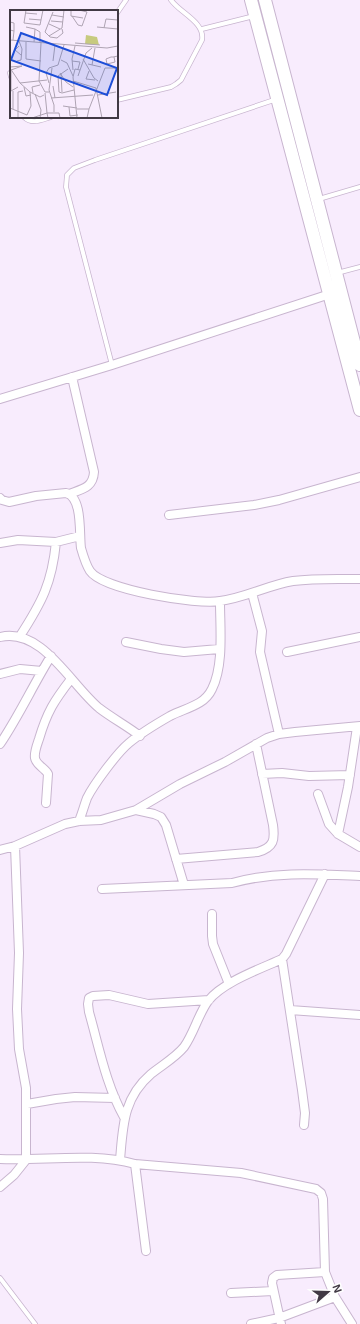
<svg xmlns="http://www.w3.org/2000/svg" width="360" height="1324" viewBox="0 0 360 1324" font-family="Arial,sans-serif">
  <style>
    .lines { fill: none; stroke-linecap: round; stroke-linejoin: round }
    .lane-casing { stroke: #c8b5cf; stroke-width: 5.5 }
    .street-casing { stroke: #c8b5cf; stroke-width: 10 }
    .secondary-casing { stroke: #c8b5cf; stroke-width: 14 }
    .lane { stroke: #fff; stroke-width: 4 }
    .street { stroke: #fff; stroke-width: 8 }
    .secondary { stroke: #fff; stroke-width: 12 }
    .inset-road { fill: none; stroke: #afa4b3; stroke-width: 1 }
    .view { fill: #1d4ed8; fill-opacity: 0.15; stroke: #1d4ed8; stroke-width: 2 }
    .inset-edge { fill: none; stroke: #413944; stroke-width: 2 }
  </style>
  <rect width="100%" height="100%" fill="#f8ecfd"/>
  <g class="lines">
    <!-- lane casing -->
    <g class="lane-casing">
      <path id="lane" d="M117,13L126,0
        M202,29L254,16
        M10,73L11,77
        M117,100L171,87L176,84L181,80L202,40C205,22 180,13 171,0
        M24,117C32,125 41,120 51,117
        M319,199L360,187
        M337,273L360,267
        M112,365L66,187L67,175L74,168L95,160L277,99
        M0,1278L35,1324"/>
    </g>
    <!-- street casing -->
    <g class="street-casing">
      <path id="street" d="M0,399L112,365L333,293
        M69,494C82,489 93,488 94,472L72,377
        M0,498L2,500L9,502L36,496L66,493C83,497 79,535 81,548C83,555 86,565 90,571C103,590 197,605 220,601C245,598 268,585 293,581C315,578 338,579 360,579
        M169,515L254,505L279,500L360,477
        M0,543L18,540L56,542L80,536
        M252,593L262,631L260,652L279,734
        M20,636C42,602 52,583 56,542
        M0,637C42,627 71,685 99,708C112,718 127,726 140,736
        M126,642L161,649L184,652L219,649
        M287,652L360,637
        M0,674L20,669L42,671
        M0,744C19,716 33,685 51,656
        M262,774L282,773L309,776L350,775
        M318,794L329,824L338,834L360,847
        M46,803L48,774C45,768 36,765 35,758C34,752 37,745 39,739C47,712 54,701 71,679
        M136,810L180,784L225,762L267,738L279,734L295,732L360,726
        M79,821C82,814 84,806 87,798C94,784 117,753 129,743C141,733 156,724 170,716C185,708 204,706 212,689C224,665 220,628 220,602
        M338,834L348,787L357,727
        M0,850L15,846L65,824L79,821L101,820L136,810L154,814L161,817L166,825L184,885
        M176,859L258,852C274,847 275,840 273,825L256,744
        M102,889L232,883C276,871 316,874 360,876
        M212,914V936L213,944L229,984
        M282,959L302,1090L305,1113L304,1125
        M290,1010L360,1015
        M27,1104L56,1099L75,1097L115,1098
        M124,1117C106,1085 99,1047 89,1012L88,1004L89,998L93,996L109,995L148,1004L209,1000
        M0,1159C45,1161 92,1152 135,1164L241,1173L316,1189L321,1193L323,1199L325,1272L335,1297L352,1324
        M120,1160C123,1126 123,1098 151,1074C162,1065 175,1058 184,1047C194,1033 198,1015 208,1001C223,982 260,969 282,959L286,954L325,874
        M135,1164L146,1251
        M0,1187L14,1175L26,1160V1088L19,1049L17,1009L19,953L15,846
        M231,1293L273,1291
        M251,1324L279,1318L335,1297
        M281,1324L272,1283L273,1278L277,1275L325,1272"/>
    </g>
    <!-- secondary casing -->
    <g class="secondary-casing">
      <path id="secondary" d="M251,0L360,410
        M265,0L360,365"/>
    </g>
    <!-- lane -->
    <use href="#lane" class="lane"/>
    <!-- street -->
    <use href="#street" class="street"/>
    <!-- secondary -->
    <use href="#secondary" class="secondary"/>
  </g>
  <!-- overview -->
  <g transform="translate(10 10)">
    <rect width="108" height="108" fill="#f8ecfd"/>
    <path d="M76,25L87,27L89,35L75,34Z" fill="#c7ca7f"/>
    <path class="inset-road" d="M16,0L14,13L30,15L33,0M61,0V6L73,8M43,2L35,22L40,27L47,28L53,23L52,19M15,3L27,4M42,5L54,7M62,6L68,15L72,16L77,2L69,0M19,9L31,10M41,11L53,12M0,12L4,13V21M39,14L50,19M16,17L25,19L24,32M87,17L108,19M94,18L96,9L108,10M25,19L30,22V32M0,20L4,21L3,30M39,26L52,18L54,0M0,30L97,38L108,36M16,32V49L31,51M31,33L29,71L35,82H39M65,33L90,35M9,36L5,40L11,45M104,47L105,52L97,54L96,49L101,47H103L108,46M73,49L84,68L88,71M51,50L57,53L63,66M7,51L11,50L12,39L9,31M43,51L45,35M62,51L70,52L68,59M78,54L91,57M82,55L85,38M0,57L12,56L1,60M0,58L10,73L20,82L21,96L17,105L0,98M42,58L39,80L44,95V102M1,60V81L8,77M63,60L62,49L65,36M79,61L76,69L85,70M50,63L56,72L63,77M51,64L52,82M68,66L76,43L82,38M63,71L86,78L92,108M10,73L37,70M39,73L36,63L39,58L48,55L54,35M43,76L45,88M14,77L16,86L21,85M20,82L30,87L34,85M23,83L22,77L30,75M35,83L37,103H49L50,108M52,83L49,82L48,66L58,59M52,83L64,80M25,84L31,100L30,108M88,85L106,82M41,88L83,85M53,96L67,98M59,97L60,106L68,105M3,99V81M67,99H79L77,108M79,99L95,58H108M8,108V82L13,81M22,108L37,103L38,108M67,108L63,67L65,59L70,60"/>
    <path class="view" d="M11,23L107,58L97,85L1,50Z"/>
    <rect width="108" height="108" class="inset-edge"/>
  </g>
  <!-- north arrow -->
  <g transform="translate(328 1292) rotate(70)" stroke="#fefefe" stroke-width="3" paint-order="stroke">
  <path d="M0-3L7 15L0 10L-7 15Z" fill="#413944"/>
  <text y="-6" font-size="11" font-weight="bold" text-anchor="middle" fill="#413944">N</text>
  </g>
</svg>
